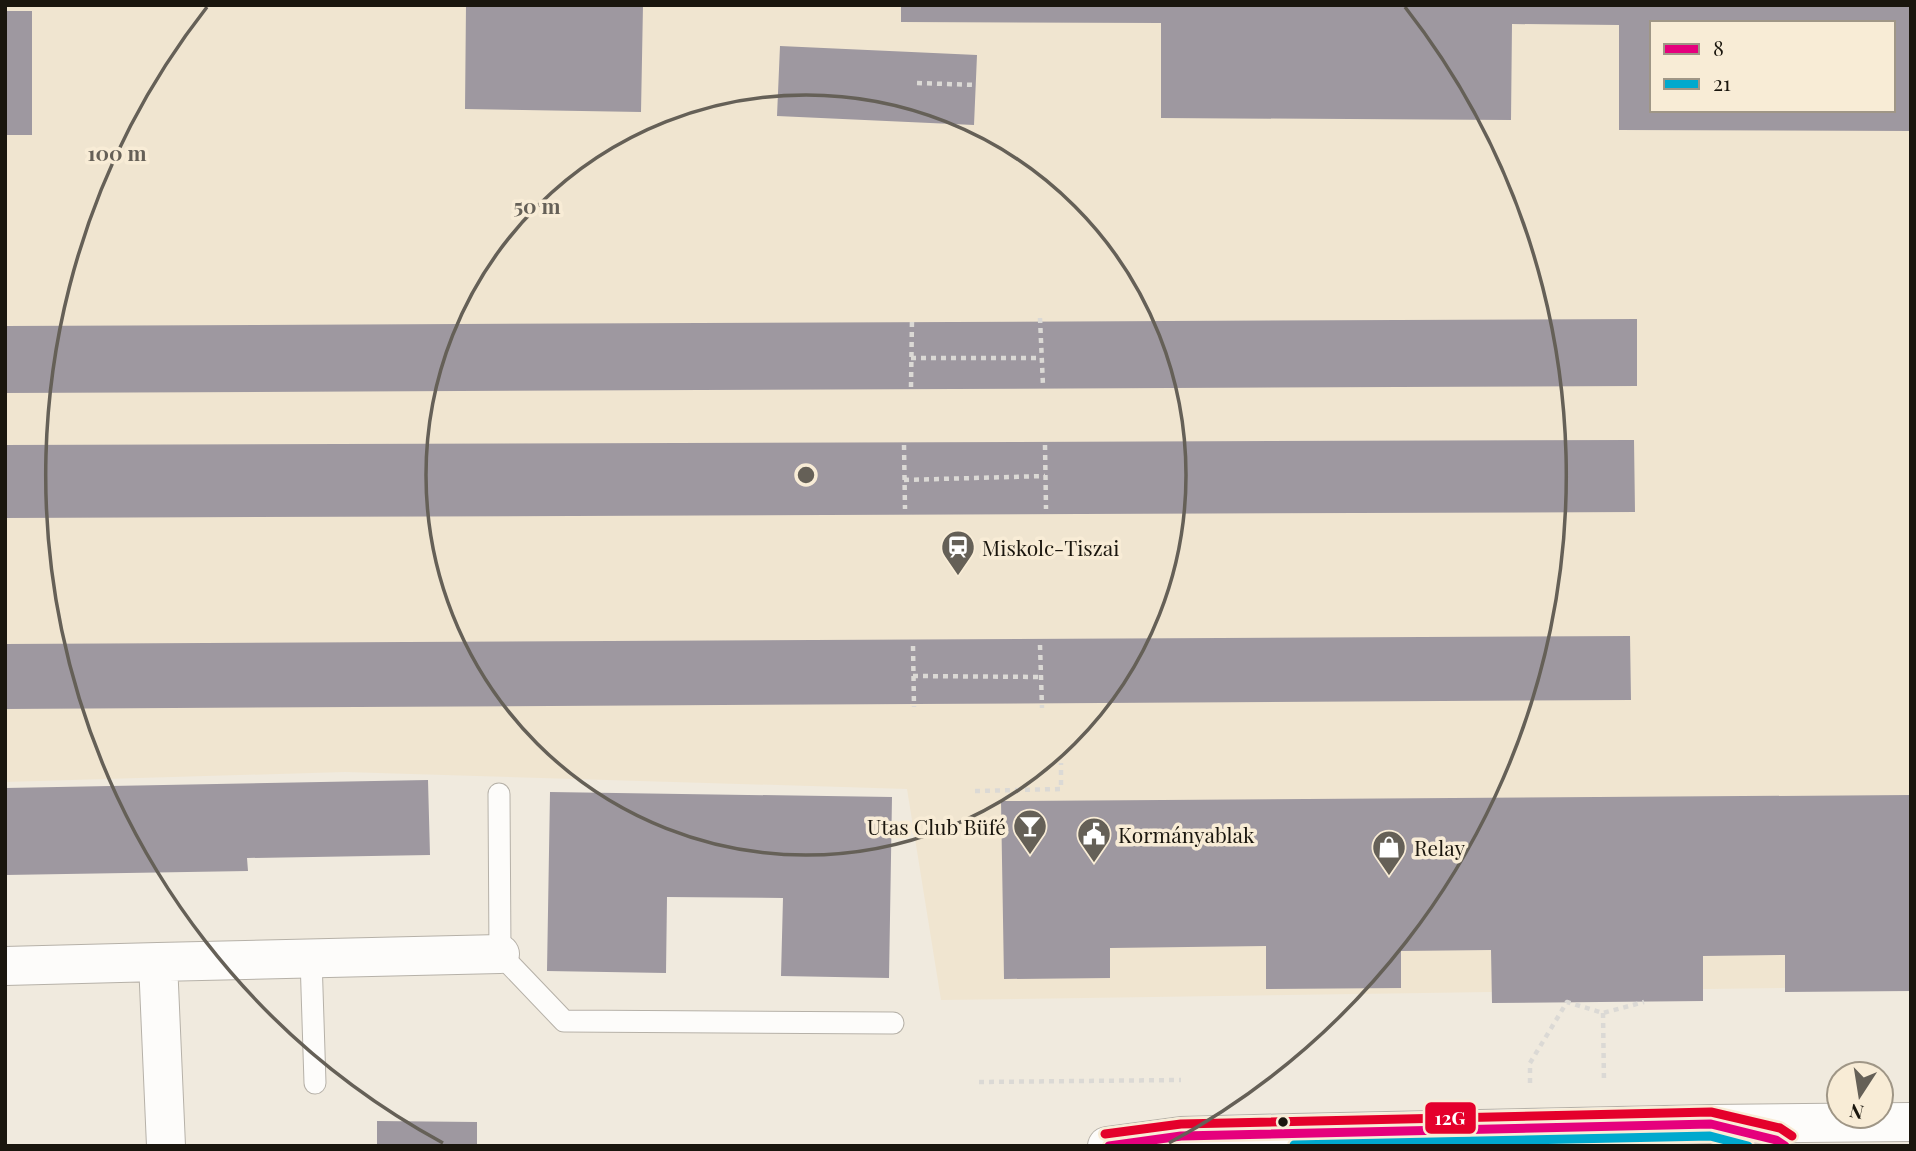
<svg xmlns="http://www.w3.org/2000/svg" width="1916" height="1151" viewBox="0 0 1916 1151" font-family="'Playfair Display',serif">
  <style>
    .built { fill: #f0e5d0; fill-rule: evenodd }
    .building { fill: #9e98a0; fill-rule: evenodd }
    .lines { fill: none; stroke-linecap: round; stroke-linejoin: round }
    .lane-casing { stroke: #b6b1a8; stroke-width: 23 }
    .street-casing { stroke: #b6b1a8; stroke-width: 40 }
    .secondary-casing { stroke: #b6b1a8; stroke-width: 40 }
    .path { stroke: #dbd9d5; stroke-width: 4.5; stroke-dasharray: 5 5; stroke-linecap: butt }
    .lane { stroke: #fdfcfa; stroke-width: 21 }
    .street { stroke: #fdfcfa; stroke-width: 38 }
    .secondary { stroke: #fdfcfa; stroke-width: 38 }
    .bus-1-casing { stroke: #f8ecd6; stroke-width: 14 }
    .bus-2-casing { stroke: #f8ecd6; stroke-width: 14 }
    .bus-3-casing { stroke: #f8ecd6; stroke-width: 14 }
    .bus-1 { stroke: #e5007d; stroke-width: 9 }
    .bus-2 { stroke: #00a9ce; stroke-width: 9 }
    .bus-3 { stroke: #e4002b; stroke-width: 9 }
    .ring { fill: none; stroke: #656057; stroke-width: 3.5 }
    .bus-dot { fill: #1a160e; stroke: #f8ecd6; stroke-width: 2.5 }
    .labels { text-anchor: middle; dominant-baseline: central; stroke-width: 7; stroke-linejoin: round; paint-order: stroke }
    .poi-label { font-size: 21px; fill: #1a160e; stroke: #f8ecd6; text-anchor: start }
    .centre { fill: #656057; stroke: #f8ecd6; stroke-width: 3.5 }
    .ring-label { font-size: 21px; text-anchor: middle; font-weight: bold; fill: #656057; stroke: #f8ecd6; stroke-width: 7; stroke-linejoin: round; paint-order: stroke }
    .line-badge { stroke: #f8ecd6; stroke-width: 2.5 }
    .badge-label { font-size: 19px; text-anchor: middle; font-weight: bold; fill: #fff }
  </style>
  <rect width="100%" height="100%" fill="#f0eade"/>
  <!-- built -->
  <path class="built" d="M5,5H1911V986L941,1000L907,789L345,772L5,782ZM1652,23H1893V110H1652Z"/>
  <!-- building -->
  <path class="building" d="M466,5H643L641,112L465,109Z
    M901,5H1911V131L1619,130V25L1512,24L1511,120L1161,118V23L901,22ZM1652,23H1893V110H1652Z
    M5,11H32V135H5Z
    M780,46L977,55L974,125L777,116Z
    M1637,319V386L5,393V326Z
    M1634,440L1635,512L5,518V445Z
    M1630,636L1631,700L5,709V644Z
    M428,780L430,855L247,858L248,871L5,875V788Z
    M550,792L892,797L889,978L781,976L783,898L667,897L666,973L547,971Z
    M1911,795V991L1785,992V955L1703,956V1001L1492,1003L1491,950L1401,951V988L1266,989V946L1110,948V978L1004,979L1001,801Z
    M377,1121L477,1122V1146H377Z"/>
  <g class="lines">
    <!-- lane casing -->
    <g class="lane-casing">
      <path id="lane" d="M499,794L500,954L564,1021L893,1023
        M311,958L315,1083"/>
    </g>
    <!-- street casing -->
    <g class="street-casing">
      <path id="street" d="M158,962L500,954
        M5,966L158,962L166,1146"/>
    </g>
    <!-- secondary casing -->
    <g class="secondary-casing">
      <path id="secondary" d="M1107,1146L1181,1136L1294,1133L1711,1124L1911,1122"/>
    </g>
    <!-- path -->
    <path class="path" d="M917,83L977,85
      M1040,318L1043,386
      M911,358H1041
      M911,387L912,319
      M904,445L905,509
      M1045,445L1046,509
      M904,480L1045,476
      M1040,645L1042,708
      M913,646L914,707
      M913,676L1041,677
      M975,791L1061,789V763
      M1603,1013L1604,1083
      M979,1082L1181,1080
      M1530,1083V1063L1567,1002L1603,1013L1644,1002"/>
    <!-- lane -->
    <use href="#lane" class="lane"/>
    <!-- street -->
    <use href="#street" class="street"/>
    <!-- secondary -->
    <use href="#secondary" class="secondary"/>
    <!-- bus-1 casing -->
    <g class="bus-1-casing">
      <path id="bus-1" d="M1109,1146L1181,1136L1711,1124L1776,1140L1785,1146"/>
    </g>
    <!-- bus-2 casing -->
    <g class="bus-2-casing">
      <path id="bus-2" d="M1294,1145L1710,1136L1748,1146"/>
    </g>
    <!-- bus-3 casing -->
    <g class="bus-3-casing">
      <path id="bus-3" d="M1105,1134L1181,1124L1711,1112L1780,1128L1792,1136"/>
    </g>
    <!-- bus-1 -->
    <use href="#bus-1" class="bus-1"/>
    <!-- bus-2 -->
    <use href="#bus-2" class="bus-2"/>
    <!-- bus-3 -->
    <use href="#bus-3" class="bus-3"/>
  </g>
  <!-- distance rings -->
  <g class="ring">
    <circle cx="806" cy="475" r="380"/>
    <path d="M443 1143A760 760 0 0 1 207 7M1405 7A760 760 0 0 1 1169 1143"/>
  </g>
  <!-- icons -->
  <defs>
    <g id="station-pin" transform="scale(1.75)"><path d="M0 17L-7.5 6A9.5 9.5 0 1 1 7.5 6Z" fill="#656057" stroke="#f8ecd6"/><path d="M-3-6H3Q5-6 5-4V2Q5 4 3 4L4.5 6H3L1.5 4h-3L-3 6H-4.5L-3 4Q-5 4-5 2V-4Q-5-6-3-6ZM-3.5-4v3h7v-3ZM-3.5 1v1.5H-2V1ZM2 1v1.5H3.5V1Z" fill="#fff"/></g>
    <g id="bar-pin" transform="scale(1.75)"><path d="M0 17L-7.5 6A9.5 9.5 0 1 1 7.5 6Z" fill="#656057" stroke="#f8ecd6"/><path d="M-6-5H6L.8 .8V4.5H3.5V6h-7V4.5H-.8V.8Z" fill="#fff"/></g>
    <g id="civic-pin" transform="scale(1.75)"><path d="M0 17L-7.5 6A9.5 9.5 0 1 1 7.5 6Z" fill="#656057" stroke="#f8ecd6"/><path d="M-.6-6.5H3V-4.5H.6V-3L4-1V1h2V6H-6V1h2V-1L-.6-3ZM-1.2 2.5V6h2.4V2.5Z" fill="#fff"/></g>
    <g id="shop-pin" transform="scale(1.75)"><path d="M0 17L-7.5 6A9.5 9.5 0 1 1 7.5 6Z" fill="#656057" stroke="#f8ecd6"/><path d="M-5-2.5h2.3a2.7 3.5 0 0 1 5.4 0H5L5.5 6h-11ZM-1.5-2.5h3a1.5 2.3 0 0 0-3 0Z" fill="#fff"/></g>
  </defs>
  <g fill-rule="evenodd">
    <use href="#station-pin" x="958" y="547"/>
    <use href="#bar-pin" x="1030" y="826"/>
    <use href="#civic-pin" x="1094" y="834"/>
    <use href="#shop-pin" x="1389" y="847"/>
  </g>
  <!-- markers -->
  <circle class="bus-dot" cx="1283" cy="1122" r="6"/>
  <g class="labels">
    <!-- poi labels -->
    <g class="poi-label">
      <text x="982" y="547">Miskolc-Tiszai</text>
      <text x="1006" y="826" text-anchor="end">Utas Club Büfé</text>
      <text x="1118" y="834">Kormányablak</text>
      <text x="1414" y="847">Relay</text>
    </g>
  </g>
  <circle cx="806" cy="475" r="10" class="centre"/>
  <g class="ring-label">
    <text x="117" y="161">100 m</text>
    <text x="537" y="214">50 m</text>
  </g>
  <rect class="line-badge" x="1424" y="1101" width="53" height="34" rx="7" fill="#e4002b"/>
  <g class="badge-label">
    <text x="1450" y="1125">12G</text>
  </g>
  <!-- border -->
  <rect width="1916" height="1151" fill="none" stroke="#1a160e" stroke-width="14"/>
  <!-- legend -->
  <rect x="1650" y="21" width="245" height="91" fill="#f8ecd6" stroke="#9f9686" stroke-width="2"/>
  <rect x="1664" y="44" width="35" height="10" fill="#e5007d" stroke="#9f9686" stroke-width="2"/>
  <text x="1713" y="56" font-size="21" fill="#1a160e">8</text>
  <rect x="1664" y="79" width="35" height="10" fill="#00a9ce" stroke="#9f9686" stroke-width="2"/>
  <text x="1713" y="91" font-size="21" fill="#1a160e">21</text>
  <!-- north arrow -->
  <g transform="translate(1860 1095) rotate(192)"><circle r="33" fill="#f8ecd6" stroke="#9f9686" stroke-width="2"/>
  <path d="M0-5L12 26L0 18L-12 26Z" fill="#656057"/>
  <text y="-10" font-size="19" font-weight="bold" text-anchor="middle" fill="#1a160e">N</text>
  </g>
</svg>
